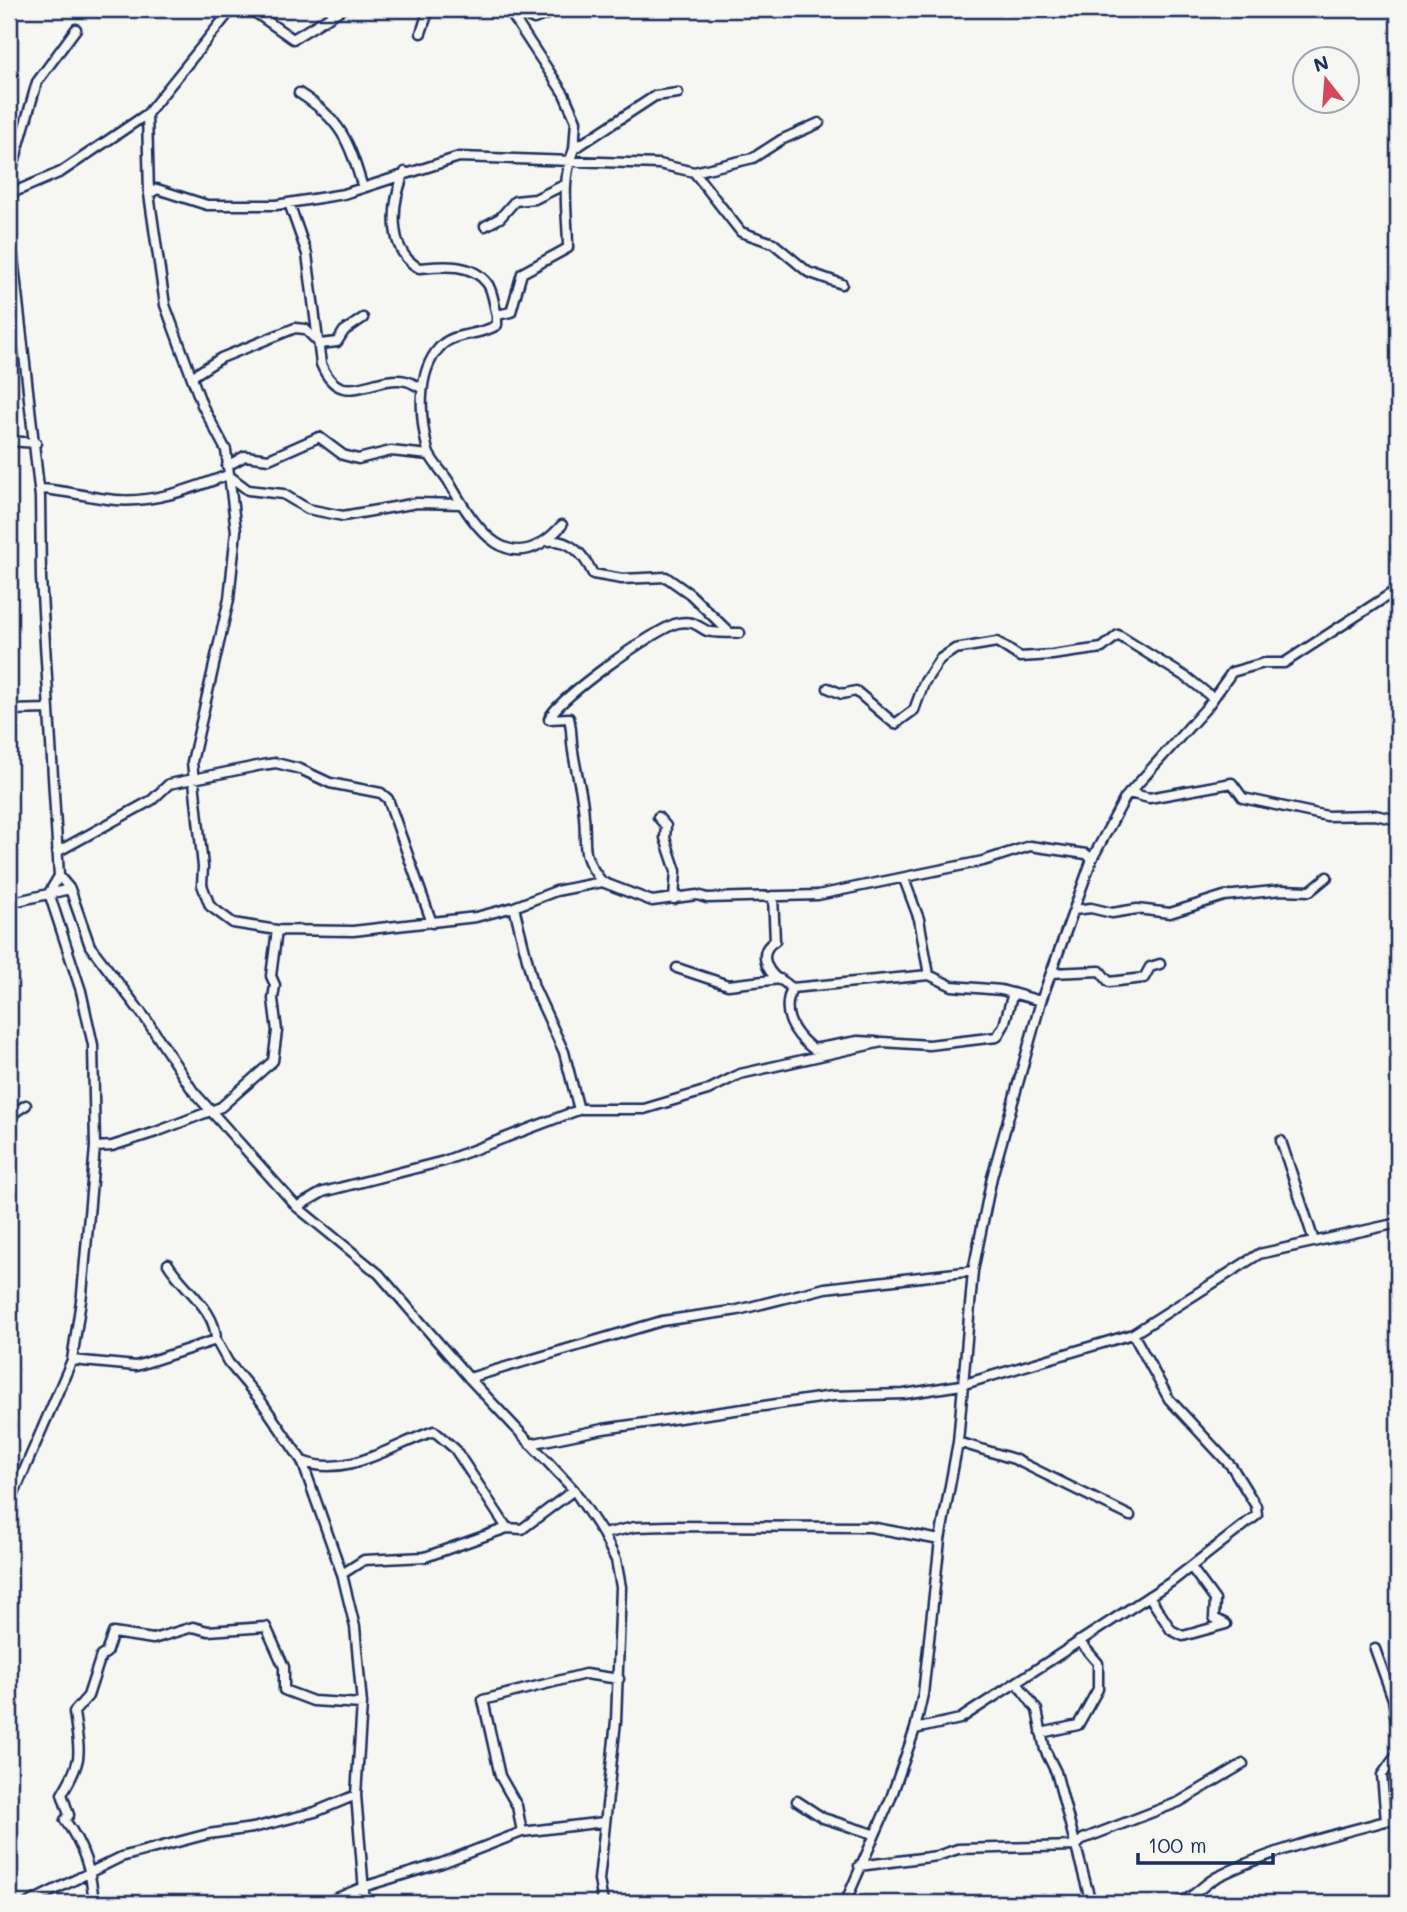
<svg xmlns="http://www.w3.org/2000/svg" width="1407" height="1912" font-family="Mali,sans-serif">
<rect width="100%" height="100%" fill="#f6f6f2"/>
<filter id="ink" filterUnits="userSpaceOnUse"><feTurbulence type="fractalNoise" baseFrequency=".0143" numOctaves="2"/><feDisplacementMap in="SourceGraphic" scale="14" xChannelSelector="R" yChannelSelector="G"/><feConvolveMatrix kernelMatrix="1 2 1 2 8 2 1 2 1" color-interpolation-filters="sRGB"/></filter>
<g filter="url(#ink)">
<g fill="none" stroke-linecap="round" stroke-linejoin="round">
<defs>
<path id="minor" d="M 250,9 L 293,39 L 342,9
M 508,9 L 564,94 L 576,121 L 574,149
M 510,9 L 534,19 L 560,9
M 421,33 L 429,9
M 299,93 C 342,120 349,142 363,188
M 147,114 L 149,194 L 165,305 L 202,405 L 226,450 L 236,531 L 229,599 L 192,762 L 203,867 L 202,885 L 210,906 L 233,923 L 277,930
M 405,172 C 392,200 386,250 419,268 C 441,266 471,262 487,283 C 493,290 494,306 497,315 L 511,312 L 522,273 L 568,248 C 568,214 560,182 574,149 L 655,96 L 678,93
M 694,172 L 741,232 L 773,243 L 808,272 L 842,284
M 9,180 L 37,82 L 76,29
M 9,192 L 14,192 L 61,172 L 147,114 L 232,9
M 149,194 L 157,189 L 207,205 L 276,205 L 344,194 L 459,157 L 659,164 L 694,172 L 753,158 L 781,140 L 819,123
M 289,203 L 307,254 L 321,364 C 341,412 372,374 406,381 C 411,382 417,386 421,388
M 9,221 L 40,497 L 41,578 L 59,876 L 70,889 L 90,946 L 146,1019 L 193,1091 L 297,1207 L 379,1274 L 469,1378 L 574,1490 L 603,1534 L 616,1560 L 621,1587 L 616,1721 L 599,1880 L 603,1903
M 485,226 L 500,218 L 515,201 L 535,199 L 566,184
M 497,315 L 497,325 C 479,337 453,331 439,348 C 416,374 420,419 428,451 C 431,461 443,472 449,482 C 475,529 511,583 562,525
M 193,376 L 221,358 L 295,328 L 305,329 L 320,344 L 337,342 L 344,331 L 363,318
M 9,441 L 36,443
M 227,466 L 245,456 L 269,459 L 319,437 L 343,455 L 358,459 L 391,451 L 429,455
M 40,489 C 66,490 90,498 116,500 C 155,503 193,488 228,475 L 248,490 L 283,494 L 308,509 L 343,516 L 417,503 L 461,504
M 548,541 C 571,539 584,555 593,574 L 622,579 L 666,577 L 690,594 L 729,632
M 828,688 L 842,694 L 856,691 L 895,724 L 914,710 L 924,683 L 940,659 L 955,649 L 997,642 L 1020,657 L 1052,655 L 1102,648 L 1118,635 L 1189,679 L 1213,698
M 9,710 L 49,709
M 1129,793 L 1149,798 L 1232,783 L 1243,798 L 1327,816 L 1375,815 L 1398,820
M 658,817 L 666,826 L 665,838 L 676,871 L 674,899
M 57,852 L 152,800 L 169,784 L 262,765 L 276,763 L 300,769 L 330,783 L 381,793 L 388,799 L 432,923
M 904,879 L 919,919 L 929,975
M 602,882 C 579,852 587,849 584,816 C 583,794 576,773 573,751 C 571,739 572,729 569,718 L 549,719 C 555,700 658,627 678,623 C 692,620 696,625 707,631 C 715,634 731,632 740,633
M 773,896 L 775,941 C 758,951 765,970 779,980
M 9,903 L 70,889
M 514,907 L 534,987 L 564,1052 L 579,1110
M 1074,910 L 1091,908 L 1112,913 L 1137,909 L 1170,913 L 1224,896 L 1282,890 L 1310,891 L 1327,877
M 677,968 L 728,985 L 780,979 L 792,988 L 929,975 L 952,986 L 1001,990 L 1041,1001
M 1051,973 L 1100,971 L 1109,982 L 1144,978 L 1150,967 L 1160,964
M 792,988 C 781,1012 792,1033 813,1049 L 858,1041 L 876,1042
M 9,1116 L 26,1105
M 1281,1141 L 1314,1241
M 95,1147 L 112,1146 L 156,1132 L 221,1107 L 273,1061 L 277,1031 L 273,999 L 275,985 L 271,976 L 277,930 L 353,931 L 476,917 L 514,907 L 556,891 L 602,882 L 652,901 L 697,895 L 707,898 L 818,895 L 983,861 L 1030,846 L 1086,854 L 1092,859
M 297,1207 L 323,1192 L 444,1161 L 581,1109 L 644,1109 L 708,1090 L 740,1074 L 882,1042 L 929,1045 L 997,1037 L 1004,1025 L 1013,993
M 168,1264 C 183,1289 216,1309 216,1340
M 72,1360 L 136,1366 L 216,1340 L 228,1362 L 261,1401 L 302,1461 L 342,1574 L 355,1627 L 362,1704 L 356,1795 L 365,1903
M 469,1378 L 662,1321 L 738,1310 L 825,1288 L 973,1271
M 958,1442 L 1014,1459 L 1130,1516
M 530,1444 L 603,1429 L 833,1396 L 904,1394 L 961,1385 L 1133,1334 L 1259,1254 L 1398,1223
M 302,1461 C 346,1479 393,1445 434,1431 L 455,1449 L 507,1528 L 522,1529 L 574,1490
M 9,1505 L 72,1360 L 82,1294 L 95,1147 L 93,1045 L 81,991 L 49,893 L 59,876
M 603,1534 L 635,1527 L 669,1526 L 870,1527 L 940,1540
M 342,1574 L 364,1560 L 425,1557 L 507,1528
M 1149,1596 L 1171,1630 L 1183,1636 L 1226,1624 L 1214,1618 L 1215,1600 L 1191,1567
M 1375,1649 L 1393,1699 L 1398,1736
M 1017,1683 L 1037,1710 L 1045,1750 L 1056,1772 L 1091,1903
M 915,1729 L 960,1719 L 972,1711 L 1171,1582 L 1257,1515 L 1256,1506 L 1232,1467 L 1169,1399 L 1133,1334
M 1041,1733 L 1078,1725 L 1098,1689 L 1098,1663 L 1079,1641
M 797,1801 L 823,1818 L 873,1834
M 1386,1821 L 1382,1775 L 1398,1753
M 522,1832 L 517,1806 L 500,1776 L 483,1700 L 585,1674 L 619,1679
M 859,1866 L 937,1856 L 958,1849 L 1076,1846 L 1083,1839 L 1179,1802 L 1243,1764
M 28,1903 L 121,1857 L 208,1834 L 253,1828 L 315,1812 L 356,1795
M 94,1903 C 91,1870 84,1847 65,1820 L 69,1815 L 62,1794 C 85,1756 79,1753 74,1712 L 88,1696 L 101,1656 L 106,1653 L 113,1633 L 153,1639 L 193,1627 L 208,1631 L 266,1627 L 284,1667 L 284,1690 L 313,1701 L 362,1704
M 325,1903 L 366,1886 L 442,1863 L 522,1832 L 604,1822
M 845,1903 L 891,1798 L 915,1729 L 923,1694 L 940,1540 L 958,1442 L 973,1271 L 992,1177 L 1041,1001 L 1092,859 L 1125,798 L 1207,707 L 1232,672 L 1264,663 L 1284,663 L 1398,589
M 1178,1903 C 1195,1898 1203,1883 1219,1876 C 1271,1850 1329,1836 1386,1821 L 1398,1821"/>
</defs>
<!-- minor casing -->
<use href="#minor" stroke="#1b2f5e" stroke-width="13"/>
<!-- minor -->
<use href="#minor" stroke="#f6f6f2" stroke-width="8"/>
</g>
</g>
<!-- margin -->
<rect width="1407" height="1912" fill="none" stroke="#f6f6f2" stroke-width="35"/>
<rect x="18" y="18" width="1372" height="1877" fill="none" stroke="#1b2f5e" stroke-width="2.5" filter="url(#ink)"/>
<!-- north arrow -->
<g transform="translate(1326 80) rotate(343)"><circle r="33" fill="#f6f6f2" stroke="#9ea6b7" stroke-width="2"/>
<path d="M0-5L12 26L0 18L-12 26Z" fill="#d1495b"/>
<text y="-10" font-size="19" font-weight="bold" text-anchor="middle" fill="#1b2f5e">N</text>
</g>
<!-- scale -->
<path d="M1138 1853v10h135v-10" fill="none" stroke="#1b2f5e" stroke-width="3.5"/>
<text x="1148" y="1853" font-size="21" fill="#1b2f5e" stroke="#f6f6f2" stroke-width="5" paint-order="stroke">100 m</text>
</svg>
